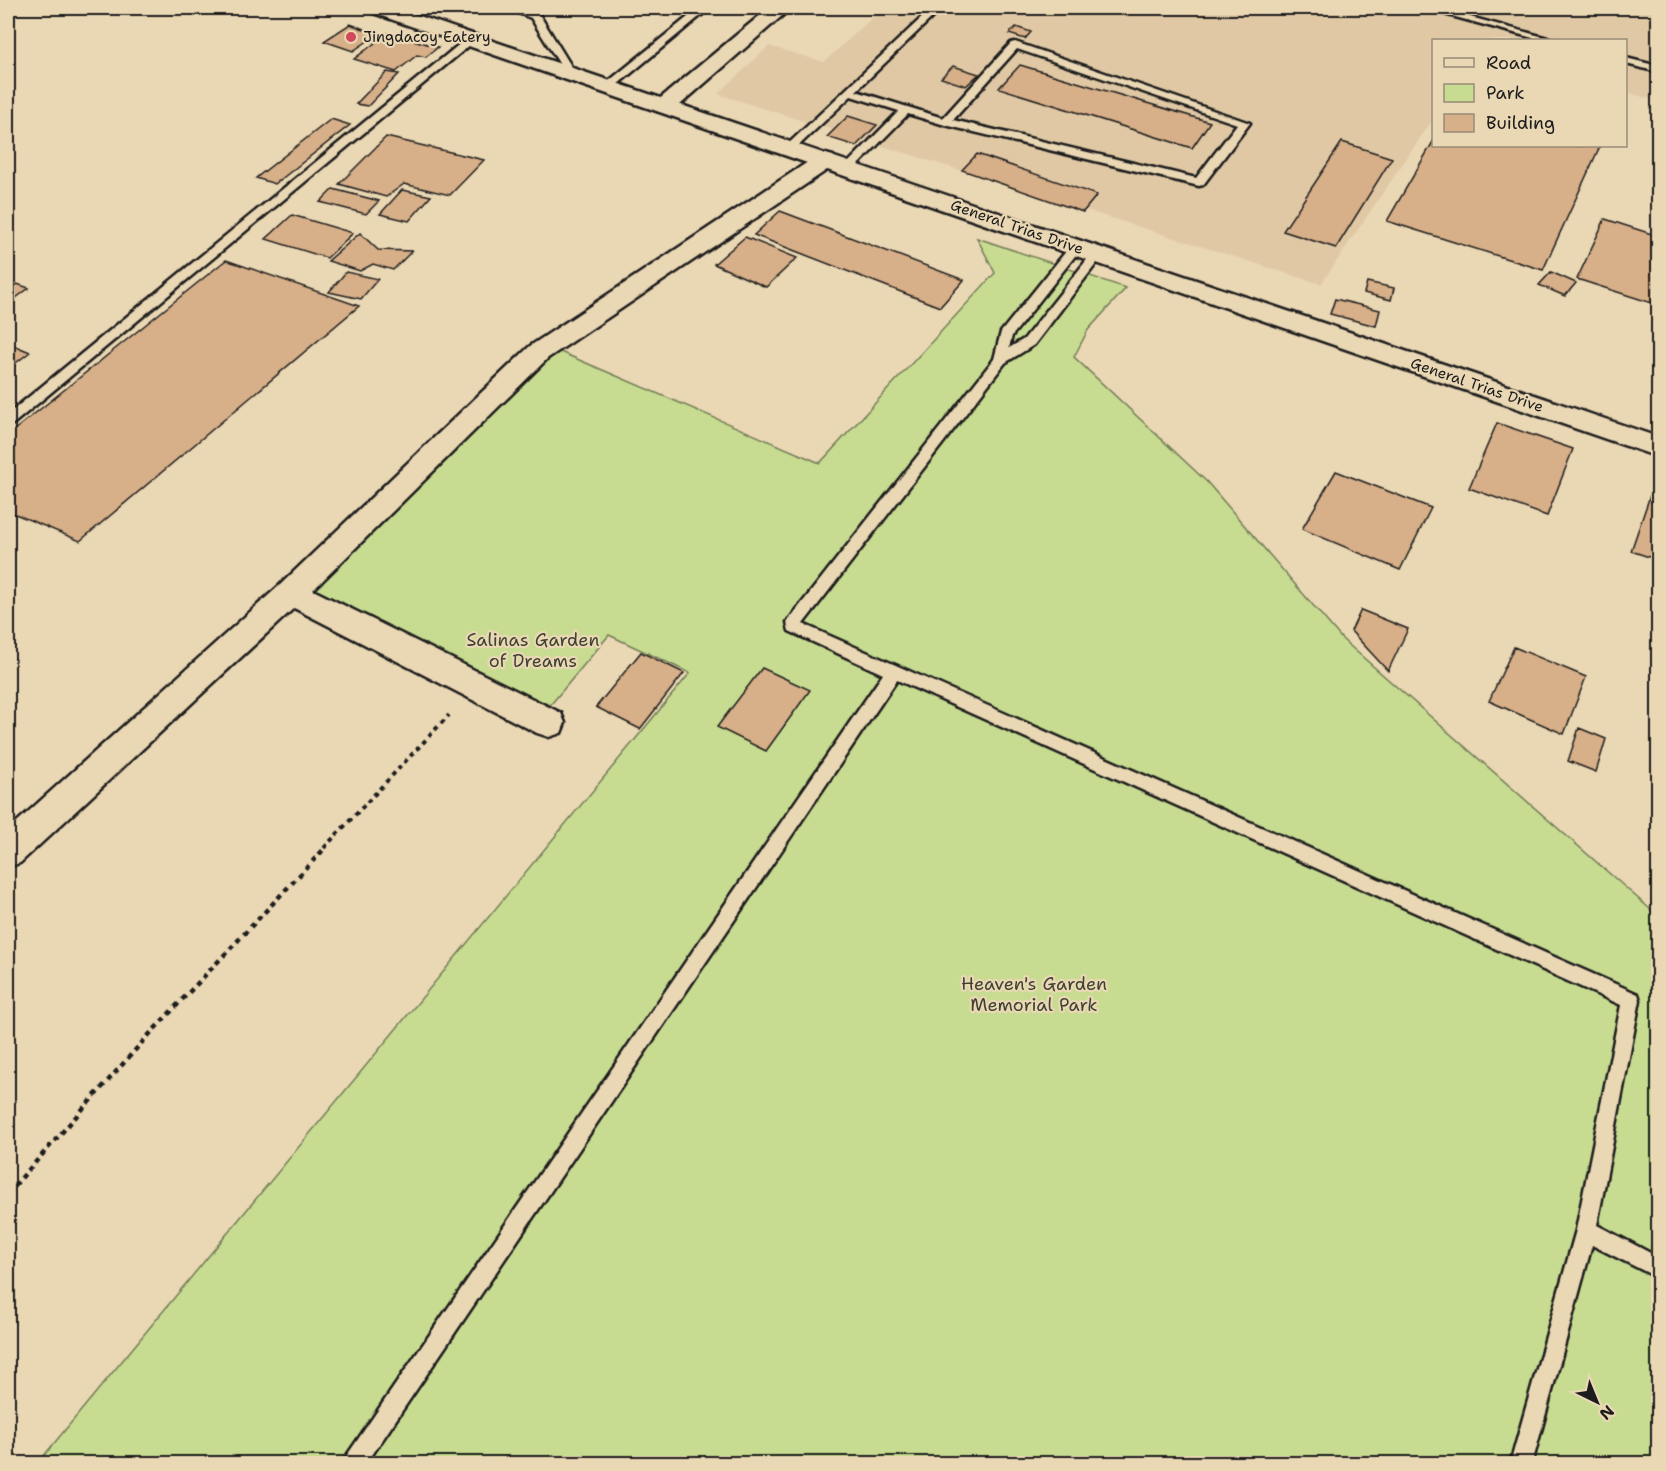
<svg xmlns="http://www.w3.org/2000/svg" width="1666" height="1471" font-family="'Shantell Sans',sans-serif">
<rect width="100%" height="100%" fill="#ead7b4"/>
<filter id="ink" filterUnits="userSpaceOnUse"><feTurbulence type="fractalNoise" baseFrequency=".0167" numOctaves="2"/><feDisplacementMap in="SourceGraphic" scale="12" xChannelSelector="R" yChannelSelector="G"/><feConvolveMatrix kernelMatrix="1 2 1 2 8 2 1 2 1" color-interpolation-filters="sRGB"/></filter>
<g filter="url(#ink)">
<!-- built -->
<path fill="#e0c8a4" d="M 883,8 L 1658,8 L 1658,101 L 1626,92 L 1626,40 L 1434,40 L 1433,119 L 1321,284 L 718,94 L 769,46 L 824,62 Z"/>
<!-- green -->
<path fill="#c7dc91" stroke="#727c56" stroke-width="1.5" d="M 977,238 L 1126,288 L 1088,330 L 1074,357 L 1207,482 L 1342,639 L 1658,916 L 1658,1463 L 37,1464 L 690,673 L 609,635 L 547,709 L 313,591 L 503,402 L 558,351 L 820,463 L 995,273 Z"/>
<!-- building -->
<path fill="#d7af88" stroke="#1c1c1c" stroke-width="1.5" d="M 350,24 L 378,34 L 353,51 L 324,41 Z
M 1016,27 L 1031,32 L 1025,39 L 1009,34 Z
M 388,33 L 438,47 L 426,57 L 417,55 L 396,72 L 354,59 Z
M 1020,65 L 1210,122 L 1192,148 L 999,88 Z
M 953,66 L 979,74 L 966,86 L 941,78 Z
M 387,72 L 399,74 L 368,106 L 356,104 Z
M 848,116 L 877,125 L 856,146 L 827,137 Z
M 331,119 L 350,125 L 275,184 L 256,178 Z
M 386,137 L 484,160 L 450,195 L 404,184 L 386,197 L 339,184 Z
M 1434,140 L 1434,146 L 1600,146 L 1543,270 L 1387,221 Z
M 1342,142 L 1392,158 L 1336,248 L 1283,231 Z
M 977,154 L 1097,195 L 1083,212 L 962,170 Z
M 333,189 L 379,201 L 366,214 L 320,202 Z
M 402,190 L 431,196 L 409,221 L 380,214 Z
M 780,211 L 964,280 L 940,307 L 754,235 Z
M 292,215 L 353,233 L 327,258 L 266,239 Z
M 1605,219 L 1658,236 L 1658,305 L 1577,279 Z
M 360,233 L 378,250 L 412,251 L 393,270 L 373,264 L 360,271 L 328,261 Z
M 745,237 L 797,258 L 766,287 L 714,264 Z
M 226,260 L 359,306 L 80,541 L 8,511 L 8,435 Z
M 346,272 L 378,279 L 361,299 L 329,292 Z
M 1551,272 L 1576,283 L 1565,296 L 1539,285 Z
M 8,281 L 29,288 L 8,304 Z
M 1367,282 L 1394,288 L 1391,300 L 1364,293 Z
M 1335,299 L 1380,310 L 1376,326 L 1330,314 Z
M 8,343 L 30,352 L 8,369 Z
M 1497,423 L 1573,449 L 1547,516 L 1469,488 Z
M 1336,471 L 1431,508 L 1400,570 L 1302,529 Z
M 1653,487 L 1658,489 L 1658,560 L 1631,551 Z
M 1361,610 L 1408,629 L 1388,671 L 1351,631 Z
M 1514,647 L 1586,677 L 1564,734 L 1489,701 Z
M 641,652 L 684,673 L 640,729 L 596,707 Z
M 762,668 L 810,690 L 766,751 L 717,727 Z
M 1579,728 L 1606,739 L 1596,772 L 1568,761 Z"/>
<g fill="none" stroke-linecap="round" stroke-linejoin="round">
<defs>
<path id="service" d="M 505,8 L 519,8 L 539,14 L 576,74 L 575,76 L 567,76 L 531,18 Z
M 699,8 L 710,8 L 612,89 L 604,89 L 604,85 Z
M 932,8 L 942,8 L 856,91 L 943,118 L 1011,43 L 1015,42 L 1250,123 L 1203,185 L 1199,186 L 945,125 L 908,114 L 852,171 L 844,171 L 844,167 L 899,111 L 851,96 L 793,151 L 785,151 L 785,147 ZM 1017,49 L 1237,124 L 1196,178 L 953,120 Z
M 1422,8 L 1437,8 L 1555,40 L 1540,40 Z
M 467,38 L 476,40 L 13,424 L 8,426 L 8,414 Z
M 1626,58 L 1658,66 L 1658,72 L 1626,64 Z
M 1076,243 L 1082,247 L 1012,336 L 1009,348 L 1024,339 L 1093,252 L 1097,251 L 1103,255 L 1034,345 L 1005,363 L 803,624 L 1638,994 L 1640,1000 L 1597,1225 L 1658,1257 L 1658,1278 L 1592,1245 L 1532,1464 L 1510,1464 L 1576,1230 L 1621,1005 L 897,680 L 366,1464 L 341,1464 L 883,674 L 789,631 L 787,622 L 994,359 L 1001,332 L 1072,244 Z"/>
<path id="minor" d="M 769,8 L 791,8 L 673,111 L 657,111 L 654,106 L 657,101 Z
M 825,154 L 833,156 L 837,161 L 833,166 L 548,358 L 313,590 L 561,713 L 565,723 L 561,733 L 549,737 L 537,733 L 294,608 L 20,863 L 8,867 L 8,830 L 280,585 L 530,346 L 817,156 Z"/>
<path id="secondary" d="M 367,8 L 396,8 L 1658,437 L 1658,457 L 370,12 Z"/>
</defs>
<!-- service casing -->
<use href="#service" stroke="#1c1c1c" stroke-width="5"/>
<!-- minor casing -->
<use href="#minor" stroke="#1c1c1c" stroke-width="5"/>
<!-- secondary casing -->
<use href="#secondary" stroke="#1c1c1c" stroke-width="5"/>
<!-- path-far1 -->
<path stroke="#1c1c1c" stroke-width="4" stroke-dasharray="4.5 4.5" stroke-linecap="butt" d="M 324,848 L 449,715"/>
<!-- path -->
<path stroke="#1c1c1c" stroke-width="4.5" stroke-dasharray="5 5" stroke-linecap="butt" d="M 8,1193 L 146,1038 L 326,847"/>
<!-- service -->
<use href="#service" fill="#ead7b4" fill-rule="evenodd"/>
<!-- minor -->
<use href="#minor" fill="#ead7b4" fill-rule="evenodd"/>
<!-- secondary -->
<use href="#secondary" fill="#ead7b4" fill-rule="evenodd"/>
</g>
</g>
<!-- markers -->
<circle fill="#d1495b" stroke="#ead7b4" stroke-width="2" cx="351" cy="37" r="6"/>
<g text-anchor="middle" stroke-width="4.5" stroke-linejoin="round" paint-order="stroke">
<!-- far-poi labels -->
<g font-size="15" fill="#1c1c1c" stroke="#ead7b4" text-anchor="start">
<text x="363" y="42">Jingdacoy Eatery</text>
</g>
<!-- far-street labels -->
<g font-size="15" fill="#1c1c1c" stroke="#ead7b4">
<text transform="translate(1017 227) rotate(19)" y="5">General Trias Drive</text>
<text transform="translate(1477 385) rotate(19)" y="5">General Trias Drive</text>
</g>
<!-- park labels -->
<g font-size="18" fill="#3e4233" stroke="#ead7b4">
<text x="533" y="646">Salinas Garden<tspan x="533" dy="21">of Dreams</tspan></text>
<text x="1034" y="990">Heaven's Garden<tspan x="1034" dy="21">Memorial Park</tspan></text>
</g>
</g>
<!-- margin -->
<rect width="1666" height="1471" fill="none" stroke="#ead7b4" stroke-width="30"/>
<rect x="15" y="15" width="1636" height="1441" fill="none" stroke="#1c1c1c" stroke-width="2" filter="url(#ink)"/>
<!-- legend -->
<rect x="1432" y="39" width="195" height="108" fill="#ead7b4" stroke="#988c77" stroke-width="1.5"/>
<rect x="1444" y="58" width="30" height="9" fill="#ead7b4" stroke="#988c77" stroke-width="1.5"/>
<text x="1486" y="69" font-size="18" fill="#1c1c1c">Road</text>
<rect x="1444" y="84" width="30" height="18" fill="#c7dc91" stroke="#988c77" stroke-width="1.5"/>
<text x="1486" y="99" font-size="18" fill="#1c1c1c">Park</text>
<rect x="1444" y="114" width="30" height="18" fill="#d7af88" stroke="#988c77" stroke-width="1.5"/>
<text x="1486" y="129" font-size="18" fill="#1c1c1c">Building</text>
<!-- north arrow -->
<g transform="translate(1597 1402) rotate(137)" stroke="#ead7b4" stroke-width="4.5" paint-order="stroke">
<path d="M0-4.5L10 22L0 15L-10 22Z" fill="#1c1c1c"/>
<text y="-9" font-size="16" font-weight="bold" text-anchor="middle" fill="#1c1c1c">N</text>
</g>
</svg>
